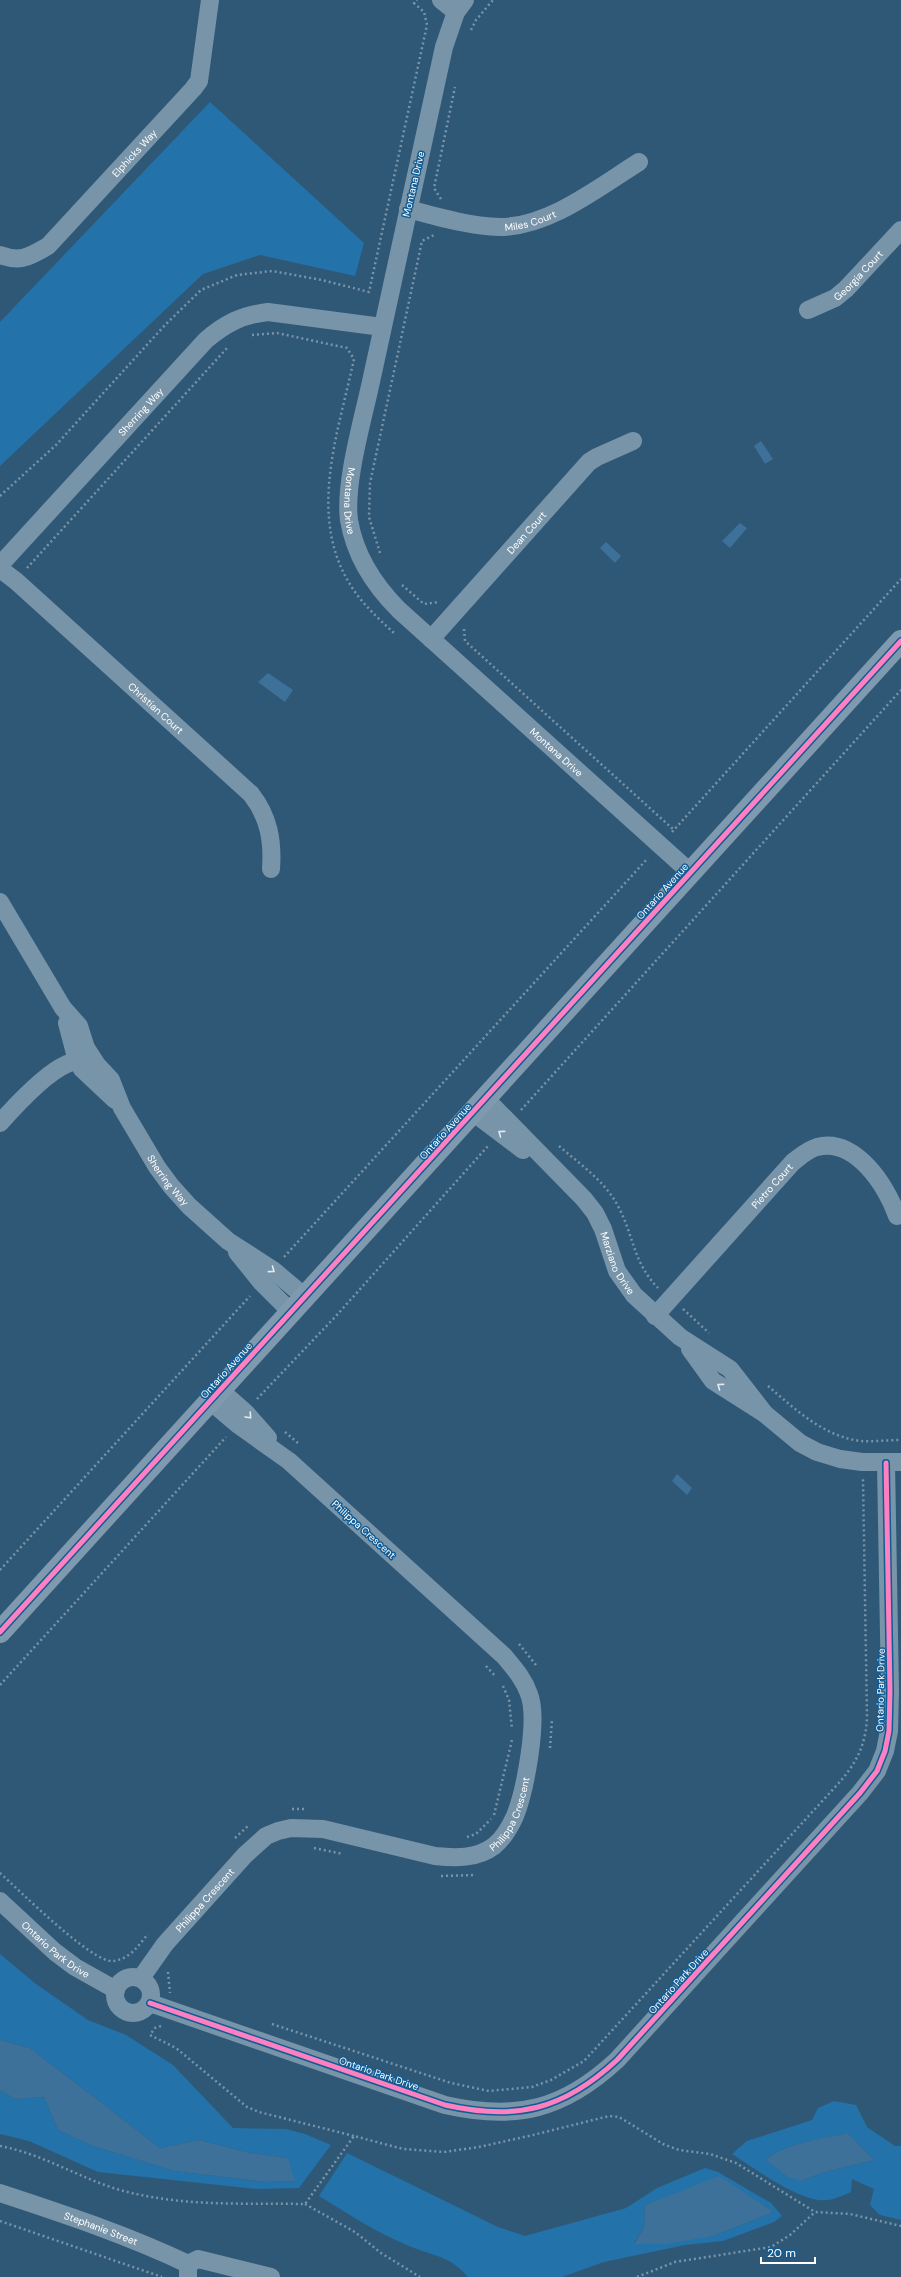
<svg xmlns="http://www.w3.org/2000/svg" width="901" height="2277" font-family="'DM Sans',sans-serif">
<rect width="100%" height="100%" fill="#2f5877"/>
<!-- green -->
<path fill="#2372a9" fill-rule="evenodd" d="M 210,102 L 364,243 L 355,276 L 260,255 L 203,274 L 0,466 L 0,322 Z
M 0,1954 L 36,1984 L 88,2020 L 126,2035 L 173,2065 L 233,2128 L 286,2129 L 305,2134 L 331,2145 L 299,2188 L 257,2189 L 98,2172 L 29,2141 L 0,2134 L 0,2091 L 16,2099 L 44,2097 L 58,2130 L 90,2145 L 174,2171 L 267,2182 L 294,2181 L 288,2158 L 250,2153 L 199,2140 L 160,2148 L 30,2048 L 0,2040 Z
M 834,2101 L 856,2105 L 867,2127 L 895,2146 L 901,2146 L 901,2220 L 880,2215 L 870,2205 L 874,2189 L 852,2179 L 851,2192 C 844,2195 836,2199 828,2200 C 802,2204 754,2168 732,2154 L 747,2141 L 812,2120 L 818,2108 ZM 848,2133 L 874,2160 L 821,2173 L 802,2181 L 766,2160 C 783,2144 825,2138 848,2133 Z
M 347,2153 L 498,2227 L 525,2236 L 626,2208 L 657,2188 L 705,2168 L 718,2172 L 771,2203 L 782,2216 L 774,2222 L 723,2241 L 685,2245 L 604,2262 L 562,2277 L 468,2277 C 449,2255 433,2256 409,2246 C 379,2234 347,2213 319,2196 ZM 719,2177 L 774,2212 L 713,2236 L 634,2243 L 644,2227 L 645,2205 Z"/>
<!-- water -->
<path fill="#3e7199" d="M 761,441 L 773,459 L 765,464 L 754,446 Z
M 740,523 L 747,528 L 730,548 L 722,541 Z
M 606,542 L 621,556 L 615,563 L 600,548 Z
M 268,673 L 293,690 L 285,702 L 258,682 Z
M 677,1474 L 692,1488 L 687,1495 L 672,1481 Z
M 0,2040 L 30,2048 L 160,2148 L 199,2140 L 250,2153 L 288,2158 L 295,2181 L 267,2182 L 174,2171 L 90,2145 L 58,2130 L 44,2097 L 16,2099 L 0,2091 Z
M 848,2133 L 874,2160 L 821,2173 L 802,2181 L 788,2177 L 766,2160 C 783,2144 824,2138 848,2133 Z
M 719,2176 L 774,2212 L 713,2236 L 667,2244 L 634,2244 L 644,2227 L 645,2205 Z"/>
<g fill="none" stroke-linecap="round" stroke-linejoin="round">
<!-- path -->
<path stroke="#7894a9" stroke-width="2.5" stroke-dasharray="2 3" stroke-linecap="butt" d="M 471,30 L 476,20 L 493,0
M 441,199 L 434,188 L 455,87
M 252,335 L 277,333 L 347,348 L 354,359 C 337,438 304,525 358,596 C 369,610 382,622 394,633
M 0,496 L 56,445 L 165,325 L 201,290 L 237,275 L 272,271 L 322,280 L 369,292 L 427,25 L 424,12 L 414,3 L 417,0
M 380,553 L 369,517 L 370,483 L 422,241 L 434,235
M 27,568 L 228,347
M 402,585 L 424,604 L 438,602
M 464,629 L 465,641 L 674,830
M 672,832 L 901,579
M 521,1110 L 901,690
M 559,1146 C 581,1165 606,1182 619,1208 C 634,1237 633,1262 658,1288
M 284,1257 L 648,858
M 683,1309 L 709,1333
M 768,1386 C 795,1409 824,1437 861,1441 C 874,1442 888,1440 901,1440
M 257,1399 L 336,1316 L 488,1146
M 285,1432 L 298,1443
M 0,1570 L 250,1296
M 519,1644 L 536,1665
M 486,1666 L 496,1677
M 0,1685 L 226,1437
M 503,1686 L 509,1700 L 512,1729
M 550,1748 L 552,1719
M 292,1809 L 307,1809
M 494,1815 L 512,1740
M 467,1837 L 476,1834 L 491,1819
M 235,1838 L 249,1825
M 314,1848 L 343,1854
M 0,1873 C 18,1889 93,1964 113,1961 C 130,1959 138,1946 148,1934
M 441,1876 L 476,1875
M 168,1972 L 170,1993
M 272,2024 L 451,2083 L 489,2091 L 532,2087 L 551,2080 L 584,2061 L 837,1785 C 856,1764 866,1745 867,1717 L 863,1479
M 161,2026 L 155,2028 L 150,2035 L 176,2048 L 247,2107 L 259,2112 L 354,2136
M 0,2146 C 43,2154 79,2178 120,2190 C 181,2207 243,2203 305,2204 L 354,2136 L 403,2149 L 444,2152 L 479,2147 L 533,2135 L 609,2116 L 619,2117 L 629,2123 L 663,2144 L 679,2150 L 710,2154 L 736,2163 L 815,2212 L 850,2214 L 901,2226
M 305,2204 L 355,2232 L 381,2253 L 420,2277
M 0,2221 L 162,2277
M 637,2277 L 675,2262 L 771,2247 L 790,2235 L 815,2212"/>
<!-- street -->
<g stroke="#7894a9" stroke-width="18">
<path d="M 441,0 L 456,12"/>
<path id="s1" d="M 465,0 L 456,12 L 444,47 C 419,157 395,267 372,377 C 364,416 344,482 349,520 C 355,556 374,585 399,610 L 691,873"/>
<path id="s2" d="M 408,209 C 438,217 469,226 500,227 C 549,227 599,187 639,162"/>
<path id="s3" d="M 0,255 C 21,263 30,256 48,246 L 193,89 L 199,81 L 210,0"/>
<path id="s4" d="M 808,310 L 835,298 L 846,289 L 901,230"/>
<path id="s5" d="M 0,565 L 206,340 C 226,323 242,315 268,312 L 382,327"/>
<path id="s6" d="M 0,569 L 16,581 L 251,794 C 269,817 273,841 271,869"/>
<path id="s7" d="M 431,639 L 589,462 L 597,457 L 633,441"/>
<path id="s8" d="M 0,902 L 63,1008 L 79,1026 L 86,1048 L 97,1065 L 111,1080 L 122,1108 L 157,1167 L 171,1186 L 189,1206 L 228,1241 L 273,1270 L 305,1297"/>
<path d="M 67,1023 L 77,1061 L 82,1069 L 115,1100"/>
<path id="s9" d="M 486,1099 L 584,1199 L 595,1213 L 603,1229 L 617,1271 L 634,1295 L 680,1337 L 730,1369 L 765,1414"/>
<path d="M 474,1113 L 523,1150"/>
<path d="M 0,1123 C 16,1105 46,1073 67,1064 C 73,1061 81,1060 88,1058"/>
<path d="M 237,1252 L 262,1283 L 291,1312"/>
<path id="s10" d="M 655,1316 L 793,1162 C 801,1156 807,1150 817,1147 C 855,1137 887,1186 897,1216"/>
<path d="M 690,1349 L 713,1381 L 765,1414 L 800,1443 L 817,1452 L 840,1459 L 862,1462 L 901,1462"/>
<path d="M 220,1390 L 246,1413 L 268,1438"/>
<path id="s11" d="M 0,1901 L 55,1952 L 75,1967 L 116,1990"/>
<circle cx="133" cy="1995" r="18"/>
<path id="s12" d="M 141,1978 L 165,1944 L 245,1855 L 266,1836 L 278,1831 L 291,1828 L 323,1829 L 435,1856 C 455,1858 477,1859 494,1846 C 503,1839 510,1827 515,1816 C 525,1791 539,1719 529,1694 C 524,1679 514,1668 504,1656 L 289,1461 L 237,1424 L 210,1401"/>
<path d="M 150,2003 L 445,2105 C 516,2121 563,2110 617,2060 L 860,1793 L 877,1771 L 885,1751 L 889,1731 L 890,1691 L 886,1463"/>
<path id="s13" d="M 0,2193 C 64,2214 127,2235 188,2264 L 188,2277"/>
<path d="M 188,2264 L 198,2259 L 271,2277"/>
</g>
<!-- secondary -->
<path stroke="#7f9aae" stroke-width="22" d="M 0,1632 L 901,641"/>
<defs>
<path id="cycleway" d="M 0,1632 L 901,641
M 150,2003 L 445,2105 C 516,2121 563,2110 617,2060 L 860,1793 L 877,1771 L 885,1751 L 889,1731 L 890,1691 L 886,1463"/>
</defs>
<!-- cycleway casing -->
<use href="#cycleway" stroke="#125c94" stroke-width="8"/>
<!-- cycleway -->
<use href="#cycleway" stroke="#ff80c0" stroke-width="5"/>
</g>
<!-- one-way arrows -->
<defs><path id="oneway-chevron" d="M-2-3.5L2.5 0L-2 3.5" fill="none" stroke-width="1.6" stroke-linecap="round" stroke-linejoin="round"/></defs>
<g stroke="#e4eaee">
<use href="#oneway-chevron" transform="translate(501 1133) rotate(-143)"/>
<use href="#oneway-chevron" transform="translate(272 1270) rotate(36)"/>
<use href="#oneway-chevron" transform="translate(720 1386) rotate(-144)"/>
<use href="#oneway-chevron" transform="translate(249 1416) rotate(47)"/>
</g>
<g text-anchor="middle" stroke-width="3" stroke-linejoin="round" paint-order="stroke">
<!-- street labels -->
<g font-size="10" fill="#fff" stroke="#125c94">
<text dy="4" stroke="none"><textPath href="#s3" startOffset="178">Elphicks Way</textPath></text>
<text transform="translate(413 184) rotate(-77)" y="4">Montana Drive</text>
<text dy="4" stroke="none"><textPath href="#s2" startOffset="125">Miles Court</textPath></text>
<text dy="4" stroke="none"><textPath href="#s4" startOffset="62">Georgia Court</textPath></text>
<text dy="4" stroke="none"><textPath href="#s5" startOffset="208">Sherring Way</textPath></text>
<text dy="4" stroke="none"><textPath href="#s1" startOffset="516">Montana Drive</textPath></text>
<text dy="4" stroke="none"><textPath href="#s7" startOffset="143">Dean Court</textPath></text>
<text dy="4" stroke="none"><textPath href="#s6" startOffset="209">Christian Court</textPath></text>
<text dy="4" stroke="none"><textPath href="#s1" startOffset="852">Montana Drive</textPath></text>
<text transform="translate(662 891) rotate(-48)" y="4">Ontario Avenue</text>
<text transform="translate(445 1131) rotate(-48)" y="4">Ontario Avenue</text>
<text dy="4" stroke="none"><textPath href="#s8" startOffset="327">Sherring Way</textPath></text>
<text dy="4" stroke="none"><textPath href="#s10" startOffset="175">Pietro Court</textPath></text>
<text dy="4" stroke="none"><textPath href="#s9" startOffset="213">Marziano Drive</textPath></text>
<text transform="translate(226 1370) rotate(-48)" y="4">Ontario Avenue</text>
<text transform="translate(364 1529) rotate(42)" y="4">Philippa Crescent</text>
<text transform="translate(880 1690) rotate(-89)" y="4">Ontario Park Drive</text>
<text dy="4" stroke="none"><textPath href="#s12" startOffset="461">Philippa Crescent</textPath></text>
<text dy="4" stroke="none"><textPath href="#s12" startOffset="101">Philippa Crescent</textPath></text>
<text dy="4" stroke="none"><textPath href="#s11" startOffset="74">Ontario Park Drive</textPath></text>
<text transform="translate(678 1981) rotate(-48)" y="4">Ontario Park Drive</text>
<text transform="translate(379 2073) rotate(19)" y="4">Ontario Park Drive</text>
<text dy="4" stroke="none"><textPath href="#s13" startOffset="107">Stephanie Street</textPath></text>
</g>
</g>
<!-- scale -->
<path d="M761 2257v6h54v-6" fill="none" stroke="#ffffff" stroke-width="2"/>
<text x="767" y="2257" font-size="12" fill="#ffffff" stroke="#125c94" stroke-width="3" paint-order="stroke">20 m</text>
</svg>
